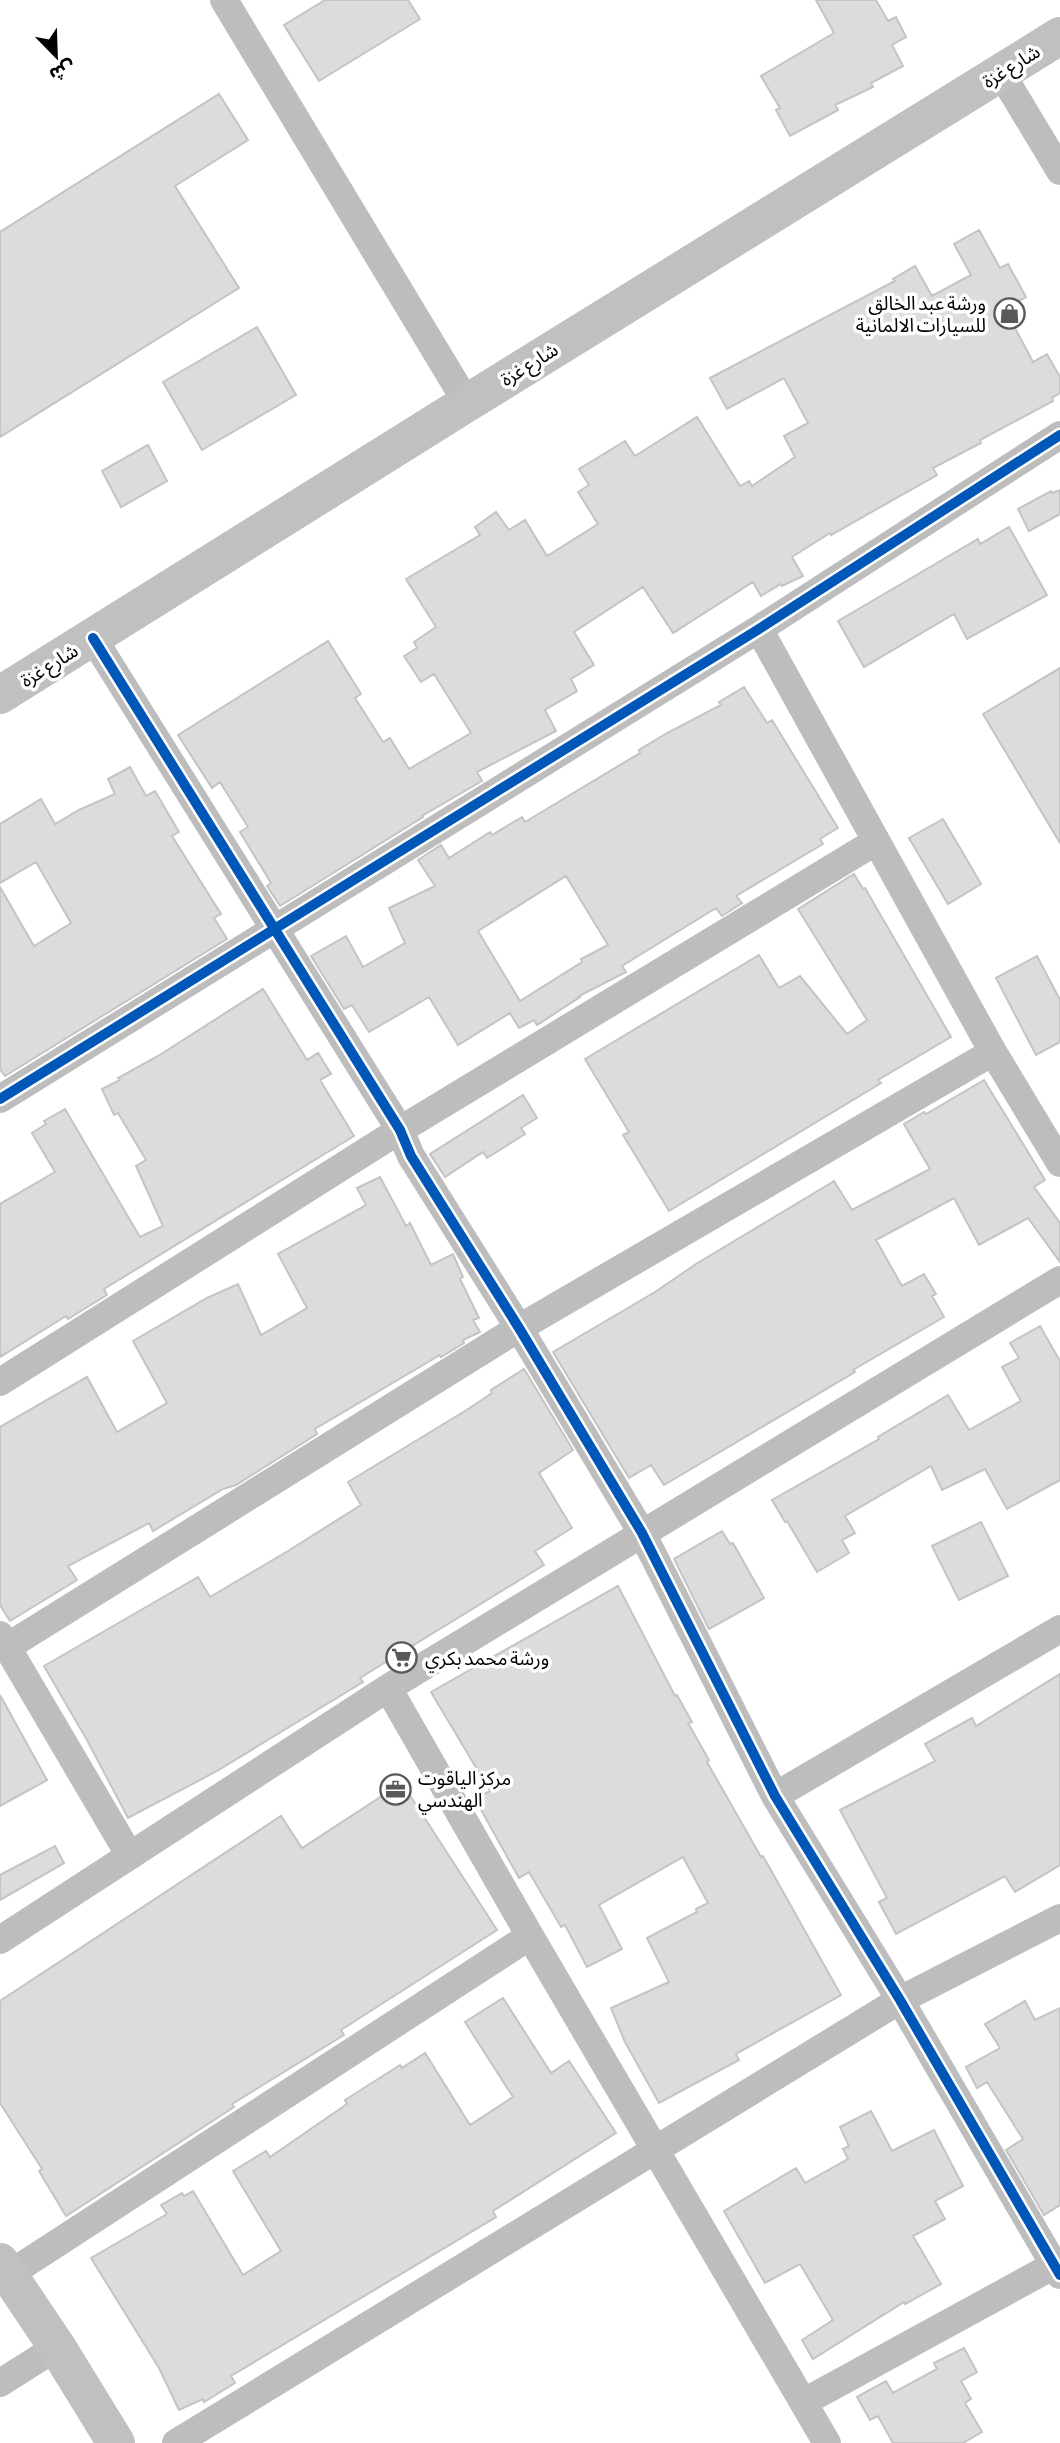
<svg xmlns="http://www.w3.org/2000/svg" width="1060" height="2443" font-family="'Asap Condensed','Noto Sans Arabic',sans-serif">
<rect width="100%" height="100%" fill="#fff"/>
<!-- building -->
<path fill="#dcdcdc" stroke="#c4c4c4" stroke-width="2" fill-rule="evenodd" d="M 325,0 L 408,0 L 420,19 L 319,81 L 284,25 Z
M 816,0 L 876,0 L 888,21 L 896,17 L 906,37 L 892,45 L 903,66 L 871,83 L 873,87 L 835,105 L 838,110 L 790,136 L 776,110 L 780,108 L 761,76 L 834,33 Z
M 219,94 L 248,140 L 175,186 L 239,288 L 0,437 L 0,232 Z
M 979,230 L 1000,268 L 1008,264 L 1026,297 L 1005,309 L 1033,362 L 1047,354 L 1060,377 L 1060,393 L 1052,398 L 1053,401 L 980,440 L 981,443 L 933,468 L 937,475 L 831,535 L 830,533 L 792,557 L 803,576 L 782,586 L 781,584 L 761,596 L 753,582 L 673,633 L 643,587 L 574,632 L 594,665 L 571,679 L 577,691 L 545,710 L 556,731 L 477,772 L 482,781 L 422,816 L 423,817 L 280,906 L 267,886 L 271,883 L 240,832 L 248,827 L 220,782 L 212,788 L 178,735 L 328,641 L 361,694 L 355,698 L 383,742 L 390,738 L 409,769 L 471,733 L 434,674 L 421,682 L 404,656 L 417,648 L 414,642 L 436,627 L 406,579 L 480,535 L 475,527 L 496,512 L 509,530 L 525,520 L 547,556 L 598,524 L 578,492 L 589,485 L 579,469 L 625,441 L 635,456 L 697,417 L 740,486 L 749,481 L 752,486 L 795,457 L 784,436 L 808,423 L 784,378 L 727,409 L 710,378 L 895,281 L 893,279 L 915,266 L 932,296 L 971,275 L 954,244 Z
M 257,327 L 296,395 L 202,450 L 163,382 Z
M 148,445 L 167,481 L 121,507 L 102,471 Z
M 1060,490 L 1060,514 L 1029,531 L 1018,509 L 1051,491 L 1052,493 Z
M 1009,527 L 1047,595 L 967,639 L 954,614 L 864,667 L 838,621 L 978,539 L 980,544 Z
M 1060,668 L 1060,843 L 983,714 Z
M 744,687 L 767,723 L 772,720 L 838,828 L 820,839 L 823,844 L 736,896 L 742,903 L 722,916 L 716,908 L 622,966 L 626,972 L 579,996 L 580,997 L 537,1025 L 534,1020 L 519,1028 L 510,1013 L 458,1045 L 429,997 L 369,1032 L 352,1005 L 344,1009 L 311,956 L 346,936 L 363,967 L 405,943 L 389,908 L 435,886 L 418,860 L 441,845 L 449,858 L 490,832 L 492,835 L 522,817 L 525,822 L 640,753 L 639,750 L 667,733 L 721,705 L 719,702 ZM 566,876 L 608,945 L 581,959 L 582,962 L 520,1001 L 478,931 Z
M 130,767 L 146,796 L 155,791 L 179,832 L 172,836 L 221,914 L 214,918 L 227,939 L 5,1076 L 0,1069 L 0,887 L 34,946 L 71,923 L 36,862 L 0,883 L 0,824 L 41,799 L 55,824 L 79,810 L 115,794 L 108,779 Z
M 943,819 L 981,884 L 948,904 L 909,838 Z
M 854,874 L 863,889 L 865,888 L 951,1037 L 878,1080 L 881,1083 L 669,1211 L 623,1135 L 629,1132 L 585,1059 L 759,955 L 779,988 L 800,976 L 847,1034 L 867,1020 L 798,909 Z
M 1037,956 L 1060,1000 L 1060,1042 L 1036,1055 L 996,978 Z
M 263,989 L 307,1060 L 318,1053 L 331,1074 L 320,1080 L 354,1136 L 104,1289 L 107,1295 L 68,1319 L 66,1316 L 0,1357 L 0,1204 L 55,1172 L 32,1133 L 46,1124 L 44,1121 L 65,1109 L 140,1237 L 163,1226 L 136,1166 L 146,1160 L 118,1113 L 114,1115 L 102,1089 L 120,1080 L 118,1078 L 158,1056 Z
M 984,1080 L 1045,1180 L 1034,1187 L 1060,1223 L 1060,1262 L 1028,1218 L 979,1245 L 954,1198 L 876,1240 L 902,1286 L 924,1274 L 936,1294 L 932,1296 L 944,1317 L 853,1370 L 855,1372 L 664,1485 L 651,1465 L 629,1478 L 553,1352 L 655,1292 L 696,1264 L 834,1181 L 852,1210 L 930,1169 L 904,1124 L 924,1112 L 926,1114 Z
M 523,1095 L 537,1118 L 521,1128 L 525,1134 L 487,1158 L 483,1152 L 445,1177 L 430,1154 Z
M 380,1177 L 406,1226 L 410,1223 L 431,1265 L 453,1254 L 463,1277 L 460,1279 L 479,1318 L 473,1320 L 480,1332 L 463,1340 L 464,1343 L 441,1357 L 440,1355 L 315,1429 L 317,1434 L 236,1485 L 223,1489 L 153,1531 L 149,1523 L 68,1566 L 77,1580 L 10,1621 L 0,1605 L 0,1427 L 87,1377 L 117,1432 L 167,1403 L 133,1341 L 207,1298 L 238,1284 L 261,1335 L 307,1308 L 278,1254 L 366,1205 L 357,1188 Z
M 1040,1326 L 1060,1361 L 1060,1480 L 1007,1509 L 985,1469 L 942,1490 L 931,1466 L 845,1516 L 855,1533 L 842,1540 L 849,1553 L 817,1572 L 787,1521 L 785,1522 L 772,1500 L 879,1439 L 878,1437 L 948,1395 L 969,1430 L 1021,1401 L 1002,1367 L 1019,1358 L 1010,1343 Z
M 524,1369 L 573,1450 L 539,1473 L 572,1528 L 535,1551 L 544,1565 L 360,1678 L 363,1682 L 217,1771 L 128,1818 L 87,1740 L 44,1666 L 198,1577 L 210,1597 L 288,1551 L 361,1505 L 348,1482 L 465,1411 L 492,1393 L 491,1390 Z
M 981,1522 L 1008,1576 L 959,1600 L 932,1546 Z
M 722,1531 L 730,1544 L 733,1543 L 764,1598 L 709,1629 L 674,1559 Z
M 618,1586 L 675,1696 L 677,1695 L 692,1722 L 688,1723 L 709,1760 L 707,1762 L 761,1857 L 763,1856 L 841,1995 L 736,2054 L 739,2060 L 659,2103 L 625,2042 L 611,2008 L 669,1982 L 647,1938 L 697,1912 L 696,1909 L 708,1903 L 683,1857 L 599,1905 L 622,1949 L 587,1967 L 565,1925 L 561,1927 L 529,1872 L 519,1878 L 475,1799 L 490,1791 L 431,1692 Z
M 1060,1674 L 1060,1865 L 1015,1892 L 1005,1876 L 896,1934 L 879,1902 L 887,1898 L 840,1810 L 935,1761 L 925,1744 L 972,1718 L 976,1726 Z
M 0,1695 L 47,1780 L 0,1806 Z
M 402,1783 L 497,1930 L 341,2030 L 344,2035 L 232,2104 L 234,2107 L 66,2216 L 39,2171 L 42,2169 L 0,2103 L 0,2001 L 281,1816 L 302,1848 Z
M 55,1846 L 64,1863 L 0,1900 L 0,1875 Z
M 503,1998 L 551,2073 L 569,2061 L 616,2133 L 493,2211 L 496,2217 L 231,2376 L 235,2383 L 204,2402 L 203,2399 L 179,2410 L 159,2368 L 91,2258 L 167,2214 L 161,2205 L 182,2193 L 184,2196 L 193,2191 L 243,2275 L 281,2251 L 233,2171 L 266,2151 L 270,2157 L 347,2104 L 345,2100 L 400,2065 L 402,2068 L 425,2053 L 470,2125 L 513,2097 L 465,2022 Z
M 1025,2001 L 1035,2020 L 1060,2008 L 1060,2205 L 1044,2215 L 1006,2150 L 1023,2139 L 987,2082 L 977,2088 L 966,2067 L 1000,2048 L 985,2024 Z
M 871,2111 L 892,2151 L 934,2130 L 963,2186 L 935,2201 L 945,2219 L 913,2236 L 941,2284 L 905,2304 L 904,2302 L 813,2359 L 802,2340 L 833,2320 L 800,2264 L 765,2283 L 724,2211 L 796,2168 L 805,2183 L 848,2159 L 843,2149 L 849,2146 L 840,2127 Z
M 964,2348 L 977,2372 L 961,2381 L 971,2399 L 965,2403 L 982,2432 L 963,2443 L 893,2443 L 878,2416 L 870,2420 L 857,2397 L 886,2381 L 893,2393 L 937,2369 L 934,2363 Z"/>
<g fill="none" stroke-linecap="round" stroke-linejoin="round">
<!-- street -->
<path stroke="#bdbdbd" stroke-width="28" d="M 224,0 L 467,403
M 1001,73 L 1060,171
M 759,629 L 993,1052 L 1060,1163
M 93,638 L 400,1130 L 411,1156 L 519,1328 L 642,1533 L 775,1796 L 900,2000 L 1060,2275
M 0,1099 L 759,629 L 1060,435
M 0,1382 L 400,1130 L 875,842
M 0,1635 L 130,1856
M 7,1647 L 519,1328 L 993,1052
M 388,1688 L 530,1936 L 827,2443
M 775,1796 L 1060,1629
M 0,1940 L 388,1688 L 1060,1280
M 8,2275 L 530,1936
M 0,2383 L 57,2347
M 804,2402 L 1060,2262
M 176,2443 L 900,2000 L 1060,1918"/>
<!-- secondary -->
<path stroke="#c0c0c0" stroke-width="38" d="M 0,695 L 467,403 L 1060,36
M 0,2262 L 57,2347 L 116,2443"/>
<defs>
<path id="cycleway" d="M 93,638 L 400,1130 L 411,1156 L 519,1328 L 642,1533 L 775,1796 L 900,2000 L 1060,2275
M 0,1099 L 759,629 L 1060,435"/>
</defs>
<!-- cycleway casing -->
<use href="#cycleway" stroke="#fff" stroke-width="15"/>
<!-- cycleway -->
<use href="#cycleway" stroke="#0057b8" stroke-width="10"/>
</g>
<!-- icons -->
<defs>
<symbol id="shop-ring" viewBox="-11 -11 22 22"><circle r="9.5" fill="#fff" stroke="#595959" stroke-width="1.5"/><path d="M-5-2.5h2.3a2.7 3.5 0 0 1 5.4 0H5L5.5 6h-11ZM-1.5-2.5h3a1.5 2.3 0 0 0-3 0Z" fill="#595959"/></symbol>
<symbol id="supermarket-ring" viewBox="-11 -11 22 22"><circle r="9.5" fill="#fff" stroke="#595959" stroke-width="1.5"/><path d="M-6-5.5h2.5l.6 2H6L4.5 2H-2.5L-4.4-4H-6ZM-1.5 3.2a1.3 1.3 0 1 0 .1 0ZM3 3.2a1.3 1.3 0 1 0 .1 0Z" fill="#595959"/></symbol>
<symbol id="office-ring" viewBox="-11 -11 22 22"><circle r="9.5" fill="#fff" stroke="#595959" stroke-width="1.5"/><path d="M-6-3h4V-5.5h4V-3h4V5H-6ZM-1-4.5V-3h2v-1.5ZM-6 0V1H6V0Z" fill="#595959"/></symbol>
</defs>
<g fill-rule="evenodd">
<use href="#shop-ring" x="992" y="296" width="35" height="35"/>
<use href="#supermarket-ring" x="384" y="1640" width="35" height="35"/>
<use href="#office-ring" x="378" y="1772" width="35" height="35"/>
</g>
<g text-anchor="middle" stroke-width="7" stroke-linejoin="round" paint-order="stroke">
<!-- street labels -->
<g font-size="19" fill="#000" stroke="#fff">
<text transform="translate(1011 66) rotate(-32)" y="7">شارع غزة</text>
<text transform="translate(529 364) rotate(-32)" y="7">شارع غزة</text>
<text transform="translate(49 665) rotate(-32)" y="7">شارع غزة</text>
</g>
<!-- poi labels -->
<g font-size="19" fill="#000" stroke="#fff" text-anchor="start">
<text x="986" y="310" text-anchor="end">ورشة عبد الخالق<tspan x="986" dy="22">للسيارات الالمانية</tspan></text>
<text x="425" y="1665">ورشة محمد بكري</text>
<text x="418" y="1785">مركز الياقوت<tspan x="418" dy="22">الهندسي</tspan></text>
</g>
</g>
<!-- north arrow -->
<g transform="translate(56 56) rotate(157)" stroke="#ffffff" stroke-width="5" paint-order="stroke">
<path d="M0-5L12 26L0 18L-12 26Z" fill="#000000"/>
<text y="-10" font-size="19" font-weight="bold" text-anchor="middle" fill="#000000">ش</text>
</g>
</svg>
